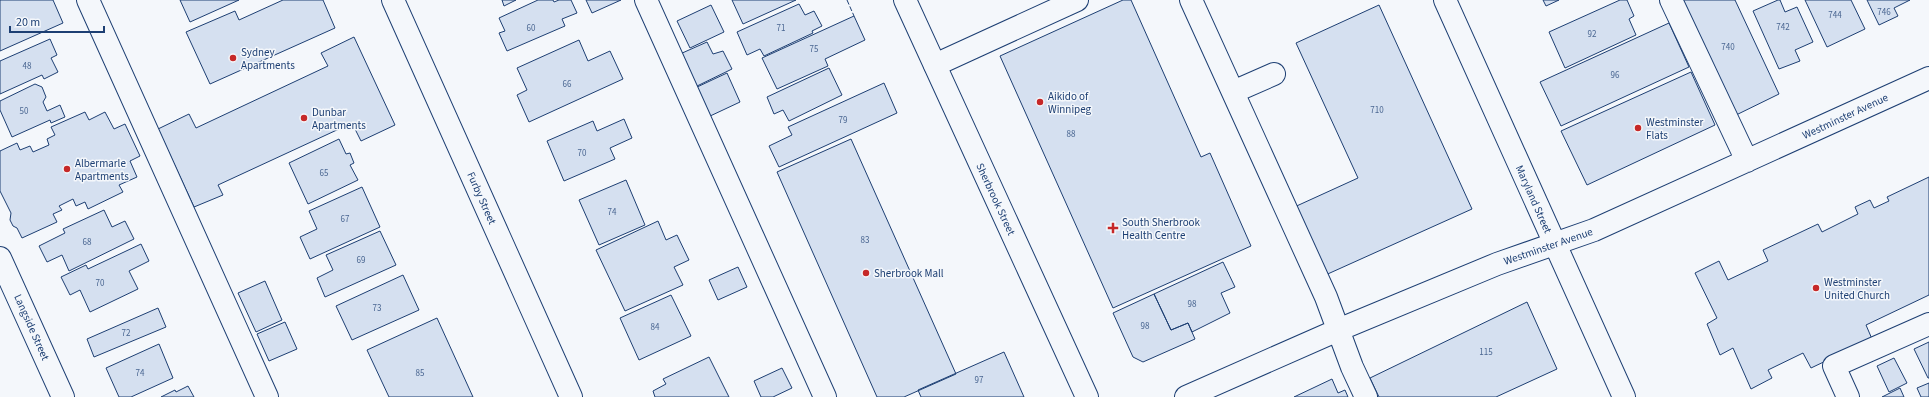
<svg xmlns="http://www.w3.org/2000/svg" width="1929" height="397" font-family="'Source Sans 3',sans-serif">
<rect width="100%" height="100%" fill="#f4f7fb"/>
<!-- building -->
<path fill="#d5e0f0" stroke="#1d3f73" d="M 0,0 L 53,0 L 63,23 L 0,51 Z
M 180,0 L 239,0 L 190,22 Z
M 283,0 L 323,0 L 335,28 L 210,84 L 186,32 L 235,11 L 239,20 Z
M 502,0 L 516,0 L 504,6 Z
M 538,0 L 553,0 L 554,2 L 559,0 L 571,0 L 577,13 L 562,19 L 565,26 L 507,51 L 499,33 L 505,31 L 499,18 Z
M 586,0 L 621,0 L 592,13 Z
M 732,0 L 796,0 L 743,24 Z
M 1123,0 L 1131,0 L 1201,157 L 1210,153 L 1251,246 L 1113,308 L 1000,56 Z
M 1543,0 L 1559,0 L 1546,6 Z
M 1620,0 L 1627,0 L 1634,16 L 1629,19 L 1636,35 L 1565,68 L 1549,32 Z
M 1676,0 L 1735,0 L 1779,94 L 1732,117 Z
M 1778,0 L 1780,0 L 1785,12 L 1797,7 L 1813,42 L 1795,50 L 1800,61 L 1779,69 L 1753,11 Z
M 1805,0 L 1851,0 L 1865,29 L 1827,47 Z
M 1867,0 L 1910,0 L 1894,8 L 1898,16 L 1879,25 Z
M 799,4 L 805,15 L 814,11 L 822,26 L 812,31 L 813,33 L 764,56 L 760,49 L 747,55 L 737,32 Z
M 711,5 L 724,32 L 690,48 L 677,21 Z
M 1379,5 L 1472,209 L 1321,277 L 1290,209 L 1358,178 L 1296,43 Z
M 854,16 L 865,40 L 825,59 L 828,66 L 777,89 L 762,58 Z
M 1669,23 L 1689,67 L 1561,126 L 1540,82 Z
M 354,37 L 395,125 L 361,141 L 352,123 L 218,185 L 223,195 L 194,207 L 158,129 L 189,114 L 196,128 L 328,66 L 321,53 Z
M 50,39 L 57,55 L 51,58 L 58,72 L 44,79 L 42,75 L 0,94 L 0,61 Z
M 579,40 L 588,61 L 610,51 L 623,79 L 529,122 L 517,95 L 527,90 L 517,68 Z
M 707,42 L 713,54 L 723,51 L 732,69 L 695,87 L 680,54 Z
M 829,68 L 842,95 L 789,121 L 783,110 L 774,114 L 767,97 Z
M 1691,72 L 1715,125 L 1587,185 L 1561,131 Z
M 727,73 L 740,102 L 708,117 L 695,88 Z
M 884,83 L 897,113 L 779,167 L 769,146 L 792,135 L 788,127 Z
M 35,84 L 42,87 L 46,97 L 43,102 L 47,111 L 60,105 L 65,117 L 51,123 L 50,120 L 12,137 L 0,110 L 0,101 Z
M 85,112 L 89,120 L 105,112 L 114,129 L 125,124 L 140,156 L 130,161 L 137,177 L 119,185 L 123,192 L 88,209 L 85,202 L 76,206 L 73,199 L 59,206 L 62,210 L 53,214 L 57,222 L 22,238 L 17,228 L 13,226 L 10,220 L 11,213 L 0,191 L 0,151 L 17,143 L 20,150 L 30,146 L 33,152 L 49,145 L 47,139 L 55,135 L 51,127 Z
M 624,119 L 632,138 L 610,148 L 615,159 L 564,181 L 547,141 L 593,121 L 597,131 Z
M 339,139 L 346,154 L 350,153 L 354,163 L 350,165 L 358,180 L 308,204 L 289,163 Z
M 851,139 L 956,374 L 904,397 L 877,397 L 777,172 Z
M 1929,177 L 1929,295 L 1866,325 L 1872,339 L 1811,368 L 1803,353 L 1768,370 L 1772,378 L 1751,389 L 1733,348 L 1720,355 L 1707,324 L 1717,318 L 1695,273 L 1719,261 L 1728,280 L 1768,261 L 1763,250 L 1818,224 L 1822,232 L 1858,214 L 1855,207 L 1870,200 L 1874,208 L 1889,201 L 1887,197 Z
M 626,180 L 645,225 L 599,245 L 579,200 Z
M 362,187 L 380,227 L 310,259 L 300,237 L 317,229 L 309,211 Z
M 104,210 L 112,227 L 125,221 L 134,239 L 69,271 L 62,255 L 47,262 L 39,246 L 65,233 L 63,229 Z
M 658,221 L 666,240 L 677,235 L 689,260 L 674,267 L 683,285 L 625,311 L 596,250 Z
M 380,231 L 396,265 L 325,297 L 317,278 L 333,270 L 326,255 Z
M 141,244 L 149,261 L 129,271 L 138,289 L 90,312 L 80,290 L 70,295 L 61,277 L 86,265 L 88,269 Z
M 1223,262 L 1235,287 L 1221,293 L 1230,313 L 1192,332 L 1188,323 L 1171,330 L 1154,294 Z
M 738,267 L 747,287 L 718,300 L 709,280 Z
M 403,275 L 419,310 L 352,340 L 336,306 Z
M 265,281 L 282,320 L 256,332 L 238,293 Z
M 1154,294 L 1171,330 L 1188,323 L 1195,339 L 1143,362 L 1133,357 L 1113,313 Z
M 671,295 L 691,336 L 639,360 L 620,318 Z
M 1527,302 L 1557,369 L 1496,397 L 1379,397 L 1370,378 Z
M 158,308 L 166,327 L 94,357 L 87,339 Z
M 437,318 L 473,397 L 389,397 L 367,350 Z
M 285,322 L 297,349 L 269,361 L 257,334 Z
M 1929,342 L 1929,378 L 1928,378 L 1914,349 Z
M 159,344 L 173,378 L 131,397 L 119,397 L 106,368 Z
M 1004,352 L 1024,397 L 921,397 L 918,390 Z
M 709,357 L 729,397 L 655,397 L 653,391 L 666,384 L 663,379 Z
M 1894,358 L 1907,383 L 1889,392 L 1877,366 Z
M 782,368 L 792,388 L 773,397 L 761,397 L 754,381 Z
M 1332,379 L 1338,393 L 1345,390 L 1348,397 L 1294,397 Z
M 1929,383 L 1929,397 L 1921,397 L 1917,388 Z
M 188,386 L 194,397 L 161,397 L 175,390 L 176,392 Z
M 1900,388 L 1904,397 L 1882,397 Z"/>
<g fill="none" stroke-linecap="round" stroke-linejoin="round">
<defs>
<path id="minor" d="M 88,0 L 267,397
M 393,0 L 571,397
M 646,0 L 825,397
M 1191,0 L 1326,297 L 1352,367 L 1366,397
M 1671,0 L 1747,161
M 935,65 L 1077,0
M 1233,92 L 1274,74
M 0,258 L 63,397
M 1186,397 L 1338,330 L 1497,264 L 1594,230 L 1929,78
M 1848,397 L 1834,366 L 1929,324"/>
<path id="major" d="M 905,0 L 1087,397
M 1445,0 L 1624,397"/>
</defs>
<!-- minor casing -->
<use href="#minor" stroke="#1d3f73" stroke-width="24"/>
<!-- major casing -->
<use href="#major" stroke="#1d3f73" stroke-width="24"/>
<!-- minor -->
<use href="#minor" stroke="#f4f7fb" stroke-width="22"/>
<!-- major -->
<use href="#major" stroke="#f4f7fb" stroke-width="22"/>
<!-- fence -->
<path stroke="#1d3f73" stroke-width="1" stroke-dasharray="5 2" stroke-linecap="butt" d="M 847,0 L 854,16"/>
</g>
<!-- markers -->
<g fill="#c62828" stroke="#f4f7fb" stroke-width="1.5">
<circle cx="233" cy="58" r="4"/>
<circle cx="1040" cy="102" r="4"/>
<circle cx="304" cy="118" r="4"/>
<circle cx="1638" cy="128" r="4"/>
<circle cx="67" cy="169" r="4"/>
<path d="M1111 222h4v4h4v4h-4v4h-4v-4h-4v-4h4z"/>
<circle cx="866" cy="273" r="4"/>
<circle cx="1816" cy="288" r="4"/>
</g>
<g text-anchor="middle" stroke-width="3" stroke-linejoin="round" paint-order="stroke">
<!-- number labels -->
<g font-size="9" fill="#4b6792">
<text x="1884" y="15">746</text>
<text x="1835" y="18">744</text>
<text x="1783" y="30">742</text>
<text x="531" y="31">60</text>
<text x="781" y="31">71</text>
<text x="1592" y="37">92</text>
<text x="1728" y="50">740</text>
<text x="814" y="52">75</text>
<text x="27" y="69">48</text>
<text x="1615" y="78">96</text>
<text x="567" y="87">66</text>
<text x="1377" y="113">710</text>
<text x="24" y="114">50</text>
<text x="843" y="123">79</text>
<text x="1071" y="137">88</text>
<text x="582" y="156">70</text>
<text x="324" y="176">65</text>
<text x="612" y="215">74</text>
<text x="345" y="222">67</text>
<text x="865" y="243">83</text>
<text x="87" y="245">68</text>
<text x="361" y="263">69</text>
<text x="100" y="286">70</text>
<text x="1192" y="307">98</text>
<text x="377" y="311">73</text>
<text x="1145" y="329">98</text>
<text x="655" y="330">84</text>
<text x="126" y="336">72</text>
<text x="1486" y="355">115</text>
<text x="140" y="376">74</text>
<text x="420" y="376">85</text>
<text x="979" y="383">97</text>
</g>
<!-- poi labels -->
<g font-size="11" fill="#1d3f73" stroke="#f4f7fb" text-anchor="start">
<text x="241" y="56">Sydney<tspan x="241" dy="13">Apartments</tspan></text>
<text x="1048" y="100">Aikido of<tspan x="1048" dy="13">Winnipeg</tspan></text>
<text x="312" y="116">Dunbar<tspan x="312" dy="13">Apartments</tspan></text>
<text x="1646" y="126">Westminster<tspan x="1646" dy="13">Flats</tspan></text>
<text x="75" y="167">Albermarle<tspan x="75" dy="13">Apartments</tspan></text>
<text x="1122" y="226">South Sherbrook<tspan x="1122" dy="13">Health Centre</tspan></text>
<text x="874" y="277">Sherbrook Mall</text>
<text x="1824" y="286">Westminster<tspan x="1824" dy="13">United Church</tspan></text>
</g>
<!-- street labels -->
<g font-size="11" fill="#1d3f73" stroke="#f4f7fb">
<text transform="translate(1845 116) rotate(-25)" y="4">Westminster Avenue</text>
<text transform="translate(482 198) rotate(66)" y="4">Furby Street</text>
<text transform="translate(996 199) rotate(65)" y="4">Sherbrook Street</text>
<text transform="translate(1534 199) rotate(66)" y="4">Maryland Street</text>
<text transform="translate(1548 246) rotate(-19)" y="4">Westminster Avenue</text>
<text transform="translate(32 327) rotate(66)" y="4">Langside Street</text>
</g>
</g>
<!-- scale -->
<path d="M10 26v6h94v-6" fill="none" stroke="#1d3f73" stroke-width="2"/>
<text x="16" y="26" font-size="12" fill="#1d3f73" stroke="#f4f7fb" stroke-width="3" paint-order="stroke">20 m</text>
</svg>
